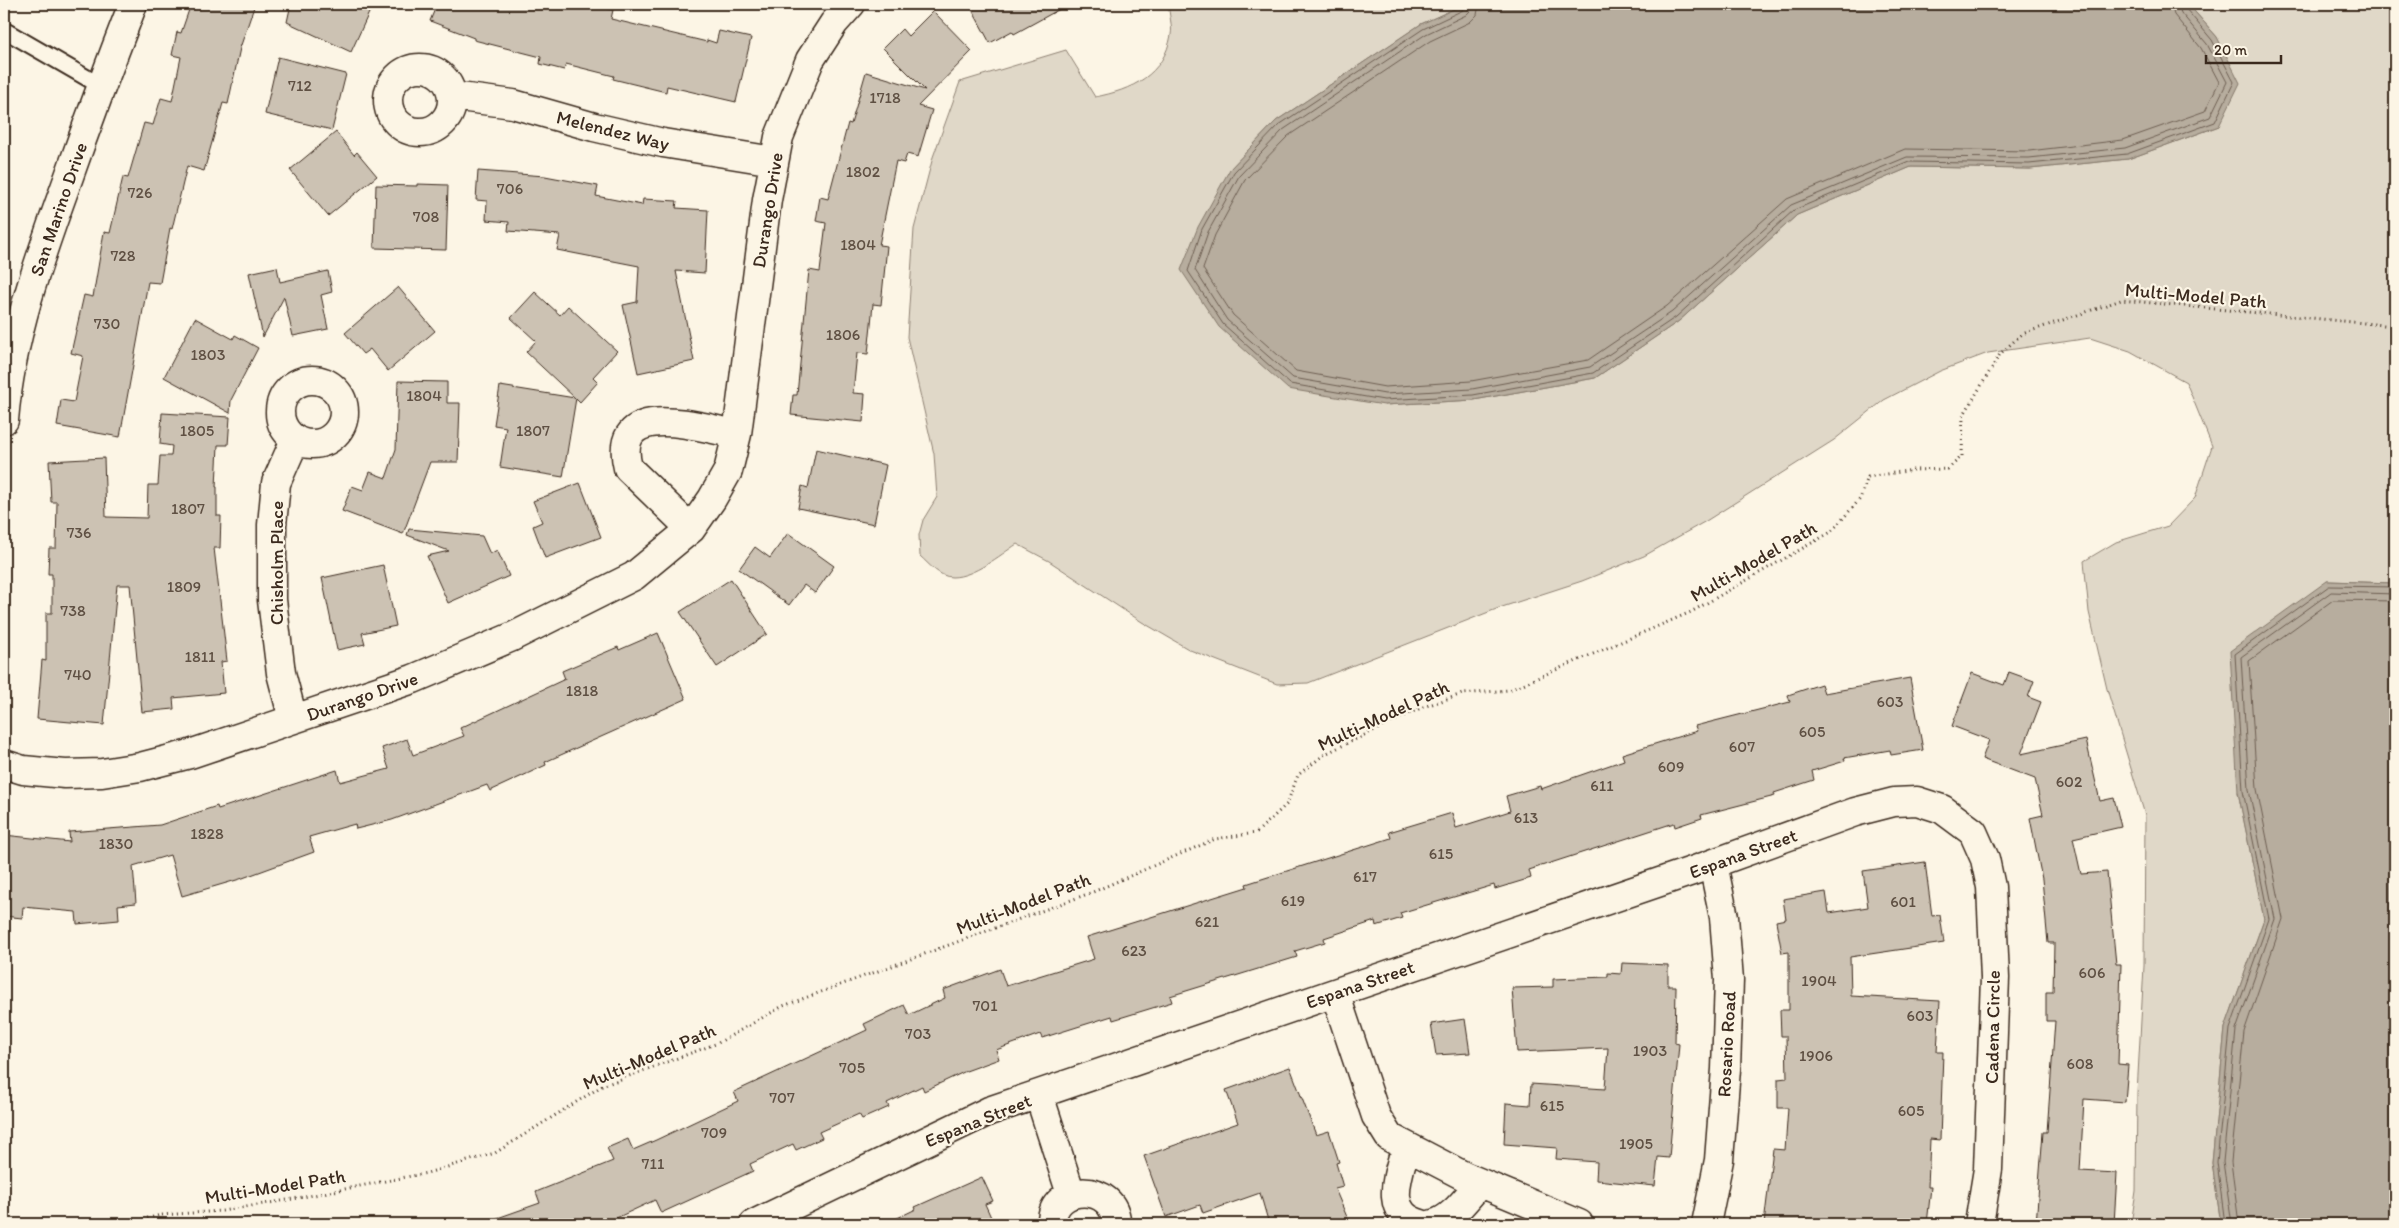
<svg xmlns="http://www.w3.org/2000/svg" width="2399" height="1228" font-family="Itim,sans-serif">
<rect width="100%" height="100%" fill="#fcf5e5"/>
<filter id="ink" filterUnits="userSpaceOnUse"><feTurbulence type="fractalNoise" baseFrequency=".02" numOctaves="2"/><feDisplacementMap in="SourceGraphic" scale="10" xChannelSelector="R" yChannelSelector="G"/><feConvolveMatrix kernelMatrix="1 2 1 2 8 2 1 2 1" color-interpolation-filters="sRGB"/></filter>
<g filter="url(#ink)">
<!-- green -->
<path fill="#e0d8c8" stroke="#8e8173" d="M 1169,4 L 1465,4 L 1421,24 L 1276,121 L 1230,169 L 1384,405 L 1474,400 L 1595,378 L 1679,321 L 1797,215 L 1911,167 L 2030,169 L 2128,159 L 2219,126 L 2217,37 L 2188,4 L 2395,4 L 2395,583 L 2327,581 L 2238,792 L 2264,919 L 2225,1028 L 2212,1163 L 2221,1224 L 2131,1224 L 2136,1191 L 2137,1093 L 2144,966 L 2145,815 L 2107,689 L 2089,612 L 2084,561 L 2116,542 L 2168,526 L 2195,498 L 2212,446 L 2186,382 L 2130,351 L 2090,338 L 1988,353 L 1940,371 L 1884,400 L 1834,440 L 1706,521 L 1644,556 L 1582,581 L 1499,608 L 1308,683 L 1277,684 L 1190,650 L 1142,622 L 1049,561 L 1017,544 C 1000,555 974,577 952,577 C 939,577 929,564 920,556 L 919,535 L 923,520 L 937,497 L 934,454 L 907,337 L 914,229 L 933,157 L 960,82 L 1066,50 L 1095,97 C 1132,90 1164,75 1171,35 C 1173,25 1168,13 1169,4 Z"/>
<!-- water -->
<path fill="#b7ad9e" stroke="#85796b" d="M 1465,4 L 2188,4 L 2217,37 L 2240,83 L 2219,126 L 2128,159 L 2030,169 L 1911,167 L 1797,215 L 1679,321 L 1595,378 L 1474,400 L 1384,405 L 1288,389 L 1219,327 L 1181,270 L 1198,227 L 1230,169 L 1276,121 L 1421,24 Z
M 2327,581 L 2395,583 L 2395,1224 L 2221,1224 L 2212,1163 L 2225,1028 L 2264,919 L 2238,792 L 2230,651 Z"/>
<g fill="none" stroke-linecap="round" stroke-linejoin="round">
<!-- shore -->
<path stroke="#6d5e51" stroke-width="1" d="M 1465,4 L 1463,10 L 1423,29 L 1279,125 L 1234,172 L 1202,229 L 1188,271 L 1223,324 L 1290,384 L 1384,400 L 1473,395 L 1593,373 L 1676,317 L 1794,210 L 1909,162 L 2029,164 L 2127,154 L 2215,122 L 2234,82 L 2212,40 L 2186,9 L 2185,4
M 1472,4 L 1471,10 L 1466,15 L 1426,34 L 1283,130 L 1239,176 L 1208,232 L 1195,270 L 1227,320 L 1293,378 L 1385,394 L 1472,389 L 1590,367 L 1672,312 L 1791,205 L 1907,157 L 2029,158 L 2125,148 L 2210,117 L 2227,82 L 2207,44 L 2181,13 L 2178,4
M 1479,4 L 1477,15 L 1470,22 L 1430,41 L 1288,136 L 1245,180 L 1215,235 L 1203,269 L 1233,315 L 1296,371 L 1385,387 L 1471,381 L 1588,360 L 1667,306 L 1787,199 L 1905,149 L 2029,151 L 2123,140 L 2205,111 L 2219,82 L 2201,48 L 2174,15 L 2171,4
M 2225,1224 L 2217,1162 L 2230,1029 L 2269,919 L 2243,791 L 2235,654 L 2329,586 L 2395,587
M 2232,1224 L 2223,1162 L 2236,1030 L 2275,919 L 2249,790 L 2241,657 L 2331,592 L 2395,594
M 2239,1224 L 2231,1162 L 2244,1032 L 2283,919 L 2257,789 L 2249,661 L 2333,600 L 2395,601"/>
</g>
<!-- building -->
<path fill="#ccc2b3" stroke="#3b2a1e" d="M 191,4 L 255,4 L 240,48 L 228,104 L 223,103 L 204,171 L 187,166 L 172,229 L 170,228 L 160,283 L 148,282 L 120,437 L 57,426 L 61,400 L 74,402 L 83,356 L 71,353 L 84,295 L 93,297 L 104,232 L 110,233 L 123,177 L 128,178 L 144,123 L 153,125 L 161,98 L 172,101 L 181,57 L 172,55 L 177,32 L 181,33 Z
M 291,4 L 373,4 L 351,52 L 287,22 Z
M 437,4 L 589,4 L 613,10 L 611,19 L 707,42 L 707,40 L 716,43 L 719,31 L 751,38 L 736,102 L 667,86 L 666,92 L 613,79 L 614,76 L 566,64 L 564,70 L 540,64 L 541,57 L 474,40 L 474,38 L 430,21 Z
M 969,4 L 1069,4 L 1014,34 L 1012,31 L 990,43 Z
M 933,11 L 972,51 L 918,106 L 932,110 L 918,157 L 907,154 L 904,163 L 896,161 L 879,245 L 887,246 L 881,305 L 873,304 L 868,354 L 857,353 L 853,393 L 865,394 L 863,422 L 791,415 L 793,395 L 797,395 L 809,270 L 820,272 L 826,223 L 816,221 L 820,197 L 828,199 L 848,123 L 851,124 L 866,72 L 925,90 L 883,48 L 902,29 L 908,36 Z
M 278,57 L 346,74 L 332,130 L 265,114 Z
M 336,132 L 354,155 L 357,152 L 377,176 L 328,216 L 290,170 Z
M 478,171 L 545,176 L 598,186 L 596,196 L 642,205 L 643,199 L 677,201 L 676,208 L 708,210 L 705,273 L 676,271 L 694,361 L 638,373 L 623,305 L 637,302 L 639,266 L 557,250 L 560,235 L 508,231 L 509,222 L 486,220 L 487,201 L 476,200 Z
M 417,184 L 448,185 L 446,250 L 374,248 L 376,185 L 417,186 Z
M 277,267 L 280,282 L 328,271 L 332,292 L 321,295 L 328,329 L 293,336 L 284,297 L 263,337 L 249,273 Z
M 398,287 L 435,331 L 388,371 L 370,349 L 363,354 L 345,333 Z
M 535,292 L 560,315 L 568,306 L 617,351 L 593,377 L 598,382 L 580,402 L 576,398 L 563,477 L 500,467 L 506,427 L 494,425 L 500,386 L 575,398 L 526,352 L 536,341 L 511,318 Z
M 195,318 L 233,339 L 235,335 L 258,348 L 231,400 L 230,413 L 164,377 Z
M 398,381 L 447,382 L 447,403 L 460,403 L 458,462 L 430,462 L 403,534 L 342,511 L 352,486 L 363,490 L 370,472 L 386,478 L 396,449 Z
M 162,413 L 230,417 L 228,445 L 218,445 L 216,487 L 217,487 L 217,516 L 221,516 L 220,548 L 214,548 L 227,661 L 221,662 L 224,693 L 173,698 L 174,709 L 142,712 L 130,585 L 117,585 L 104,725 L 37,719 L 42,660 L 46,661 L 46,613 L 52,613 L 52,574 L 48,574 L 49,548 L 56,548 L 57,502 L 51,502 L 49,461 L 104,458 L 106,517 L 147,518 L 148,485 L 158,485 L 160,456 L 171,456 L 172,446 L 160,444 Z
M 816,449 L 886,465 L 874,524 L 798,508 L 802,486 L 808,488 Z
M 580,483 L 601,537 L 545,558 L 533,526 L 542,522 L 533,501 Z
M 409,529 L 482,536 L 490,554 L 497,550 L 509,576 L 448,603 L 427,556 L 449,551 L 407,535 Z
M 788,533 L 834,566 L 815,593 L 804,585 L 789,605 L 739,569 L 755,547 L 770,558 Z
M 383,565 L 396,626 L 362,633 L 365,644 L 337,650 L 322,578 Z
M 731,579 L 767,634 L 717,667 L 680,612 Z
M 658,633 L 686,699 L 545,762 L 546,765 L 490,791 L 487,785 L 392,820 L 356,829 L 355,824 L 309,837 L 314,852 L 240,879 L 182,896 L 170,855 L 133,866 L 136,903 L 118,905 L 119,920 L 77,924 L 76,912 L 23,907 L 22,918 L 4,916 L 4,835 L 70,842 L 69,832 L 160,825 L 217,806 L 218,809 L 337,770 L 340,782 L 389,769 L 382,748 L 407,739 L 413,755 L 464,736 L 460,728 L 565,679 L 562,671 L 618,647 L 619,650 Z
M 2009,672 L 2034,681 L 2028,697 L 2041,702 L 2021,754 L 2086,740 L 2100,801 L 2114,798 L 2121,827 L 2073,838 L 2081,874 L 2107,872 L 2116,964 L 2121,964 L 2118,1064 L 2128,1065 L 2125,1102 L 2084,1099 L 2080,1171 L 2117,1173 L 2114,1224 L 2036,1224 L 2043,1132 L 2047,1132 L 2055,1021 L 2046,1021 L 2046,992 L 2053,992 L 2054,943 L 2048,943 L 2042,879 L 2030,818 L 2043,815 L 2035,779 L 1982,759 L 1989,740 L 1952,726 L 1972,673 L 2004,685 Z
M 1910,678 L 1923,750 L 1891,755 L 1890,750 L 1844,758 L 1845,761 L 1812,771 L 1814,780 L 1774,793 L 1775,796 L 1701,815 L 1702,818 L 1675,827 L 1674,823 L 1529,870 L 1531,878 L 1495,889 L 1494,885 L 1400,913 L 1402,918 L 1376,926 L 1375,921 L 1324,938 L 1325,942 L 1295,951 L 1297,957 L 1170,996 L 1172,1002 L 1113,1020 L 1112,1016 L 1042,1038 L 1040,1034 L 996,1050 L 999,1059 L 966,1071 L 924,1091 L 922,1086 L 887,1103 L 889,1107 L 862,1119 L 859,1114 L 819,1132 L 822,1138 L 796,1150 L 793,1144 L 750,1164 L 753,1171 L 661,1213 L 655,1200 L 612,1220 L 614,1224 L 490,1224 L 489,1221 L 540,1203 L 536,1192 L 613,1161 L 607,1148 L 628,1139 L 633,1150 L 656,1140 L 738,1101 L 734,1092 L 867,1030 L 864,1024 L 904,1005 L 909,1015 L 945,998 L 943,990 L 1000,969 L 1006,986 L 1094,959 L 1087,937 L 1247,887 L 1246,884 L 1391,838 L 1389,832 L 1452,813 L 1456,828 L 1510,811 L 1506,796 L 1540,786 L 1541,789 L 1624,760 L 1622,754 L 1697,731 L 1695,726 L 1790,702 L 1788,695 L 1821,684 L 1824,693 Z
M 1925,862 L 1932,916 L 1940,915 L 1944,943 L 1850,957 L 1851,996 L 1940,1001 L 1937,1052 L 1943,1052 L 1940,1140 L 1930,1139 L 1928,1187 L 1931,1187 L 1927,1224 L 1764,1224 L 1773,1149 L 1785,1150 L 1788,1108 L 1778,1108 L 1778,1079 L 1787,1078 L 1786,1036 L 1781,1036 L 1780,1010 L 1789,1010 L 1789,952 L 1782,953 L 1776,921 L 1786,919 L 1783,899 L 1826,892 L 1829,913 L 1868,907 L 1863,871 Z
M 1622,963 L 1668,965 L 1668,986 L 1676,986 L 1675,1043 L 1679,1044 L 1669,1158 L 1658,1157 L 1655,1186 L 1596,1180 L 1597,1162 L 1556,1159 L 1557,1148 L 1504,1144 L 1506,1103 L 1530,1105 L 1531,1084 L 1605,1089 L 1608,1048 L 1517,1052 L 1512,988 L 1553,987 L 1553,979 L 1608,977 L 1608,973 L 1621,974 Z
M 1465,1019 L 1470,1053 L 1436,1055 L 1431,1024 Z
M 1290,1067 L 1316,1135 L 1329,1131 L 1339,1162 L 1336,1163 L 1343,1187 L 1335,1189 L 1350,1224 L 1269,1224 L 1260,1193 L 1203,1213 L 1200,1205 L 1166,1217 L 1144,1156 L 1238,1123 L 1226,1090 Z
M 982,1177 L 993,1201 L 985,1204 L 994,1224 L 885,1224 L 916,1209 L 915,1207 Z"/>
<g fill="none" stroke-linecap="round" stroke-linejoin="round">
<defs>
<path id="service" d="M 4,30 L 101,86"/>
<path id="minor" d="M388 100a32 32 0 1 1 64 0a32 32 0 1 1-64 0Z
M 452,96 L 513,104 L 594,127 L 663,143 L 774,161
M280 412a32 32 0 1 1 64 0a32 32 0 1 1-64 0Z
M 4,420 C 11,337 39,259 67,182 C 88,122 110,63 133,4
M 691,529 L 628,468 C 610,397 700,428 737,434
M 293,719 L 281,673 L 272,600 L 272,525 L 276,483 L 295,440
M 4,764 L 23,770 L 65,774 L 102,773 L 140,767 L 190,754 L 413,679 L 512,637 L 634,576 L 691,529 L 712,499 L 728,471 L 737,434 L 767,200 L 779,137 L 810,60 L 834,23 L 851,4
M 1335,993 L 1376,1116 L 1389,1137 L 1464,1176 L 1579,1224
M 1039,1095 L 1071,1194
M 1406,1146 C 1399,1174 1381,1213 1421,1224
M 754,1224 L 989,1111 L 1695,870 L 1855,812 L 1894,802 L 1917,801 L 1942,809 L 1973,832 L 1985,859 L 1991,887 L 1995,978 L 1988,1169 L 1979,1224
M 1052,1224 C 1050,1182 1117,1182 1116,1224
M 1433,1224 C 1452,1220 1467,1197 1480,1183
M 1706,1224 L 1719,1160 L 1726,1069 L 1729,980 L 1724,917 L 1713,864"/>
</defs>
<!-- service casing -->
<use href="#service" stroke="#3b2a1e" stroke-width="19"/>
<!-- minor casing -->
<use href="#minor" stroke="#3b2a1e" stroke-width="31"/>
<!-- path -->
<path stroke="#3b2a1e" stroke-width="3" stroke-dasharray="1 4" stroke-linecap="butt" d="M 4,78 L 8,142 L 4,152
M 123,1224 L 161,1215 L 222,1211 L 293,1199 L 427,1173 L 495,1153 L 602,1086 L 718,1043 L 783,1006 L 1093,892 L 1215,839 L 1256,833 L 1287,804 L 1298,775 L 1325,754 L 1423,707 L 1462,694 L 1509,690 L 1691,612 L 1831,532 L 1860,499 L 1868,477 L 1913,470 L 1948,469 L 1962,456 L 1963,416 L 2000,354 L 2022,334 L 2121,300 L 2395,326"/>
<!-- service -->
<use href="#service" stroke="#fcf5e5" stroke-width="15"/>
<!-- minor -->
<use href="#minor" stroke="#fcf5e5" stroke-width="28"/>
</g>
</g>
<g text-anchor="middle" stroke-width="4.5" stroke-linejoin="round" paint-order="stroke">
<!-- number labels -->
<g font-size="16" fill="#5f5043">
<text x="300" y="91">712</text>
<text x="885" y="103">1718</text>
<text x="863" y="177">1802</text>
<text x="510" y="194">706</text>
<text x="140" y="198">726</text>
<text x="426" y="222">708</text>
<text x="858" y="250">1804</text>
<text x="123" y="261">728</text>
<text x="107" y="329">730</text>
<text x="843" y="340">1806</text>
<text x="208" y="360">1803</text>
<text x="424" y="401">1804</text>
<text x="197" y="436">1805</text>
<text x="533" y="436">1807</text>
<text x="188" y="514">1807</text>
<text x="79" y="538">736</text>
<text x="184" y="592">1809</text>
<text x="73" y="616">738</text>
<text x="200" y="662">1811</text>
<text x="78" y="680">740</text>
<text x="582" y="696">1818</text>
<text x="1890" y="707">603</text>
<text x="1812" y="737">605</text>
<text x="1742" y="752">607</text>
<text x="1671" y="772">609</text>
<text x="2069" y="787">602</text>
<text x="1602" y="791">611</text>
<text x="1526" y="823">613</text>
<text x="207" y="839">1828</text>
<text x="116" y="849">1830</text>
<text x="1441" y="859">615</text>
<text x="1365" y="882">617</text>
<text x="1293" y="906">619</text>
<text x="1903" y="907">601</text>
<text x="1207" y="927">621</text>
<text x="1134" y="956">623</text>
<text x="2092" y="978">606</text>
<text x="1819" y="986">1904</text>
<text x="985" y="1011">701</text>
<text x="1920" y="1021">603</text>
<text x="918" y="1039">703</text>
<text x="1650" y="1056">1903</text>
<text x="1816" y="1061">1906</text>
<text x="2080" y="1069">608</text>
<text x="852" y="1073">705</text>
<text x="782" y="1103">707</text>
<text x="1552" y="1111">615</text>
<text x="1911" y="1116">605</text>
<text x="714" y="1138">709</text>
<text x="1636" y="1149">1905</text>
<text x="653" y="1169">711</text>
</g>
<!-- street labels -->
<g font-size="19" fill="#3b2a1e" stroke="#fcf5e5">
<text transform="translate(613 130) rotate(14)" y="7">Melendez Way</text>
<text transform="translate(58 209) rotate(-71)" y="7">San Marino Drive</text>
<text transform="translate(767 210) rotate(-81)" y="7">Durango Drive</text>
<text transform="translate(2196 295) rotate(5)" y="7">Multi-Model Path</text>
<text transform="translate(1753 561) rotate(-30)" y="7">Multi-Model Path</text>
<text transform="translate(276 563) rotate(-90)" y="7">Chisholm Place</text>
<text transform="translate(362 696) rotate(-19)" y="7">Durango Drive</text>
<text transform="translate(1383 715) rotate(-25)" y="7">Multi-Model Path</text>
<text transform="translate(1743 853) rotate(-20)" y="7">Espana Street</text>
<text transform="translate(1023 903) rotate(-21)" y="7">Multi-Model Path</text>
<text transform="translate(1360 984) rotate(-19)" y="7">Espana Street</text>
<text transform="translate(1992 1027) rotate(-89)" y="7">Cadena Circle</text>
<text transform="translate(1726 1044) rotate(-87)" y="7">Rosario Road</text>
<text transform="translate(649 1056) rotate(-23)" y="7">Multi-Model Path</text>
<text transform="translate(978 1120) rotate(-22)" y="7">Espana Street</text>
<text transform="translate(275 1186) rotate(-9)" y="7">Multi-Model Path</text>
</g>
</g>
<!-- margin -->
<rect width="2399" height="1228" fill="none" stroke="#fcf5e5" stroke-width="20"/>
<rect x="10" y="10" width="2379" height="1208" fill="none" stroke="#3b2a1e" stroke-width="2" filter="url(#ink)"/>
<!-- scale -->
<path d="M2206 55v8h75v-8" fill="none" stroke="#3b2a1e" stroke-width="2.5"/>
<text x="2214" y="55" font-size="15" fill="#3b2a1e" stroke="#fcf5e5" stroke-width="4" paint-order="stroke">20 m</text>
</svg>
